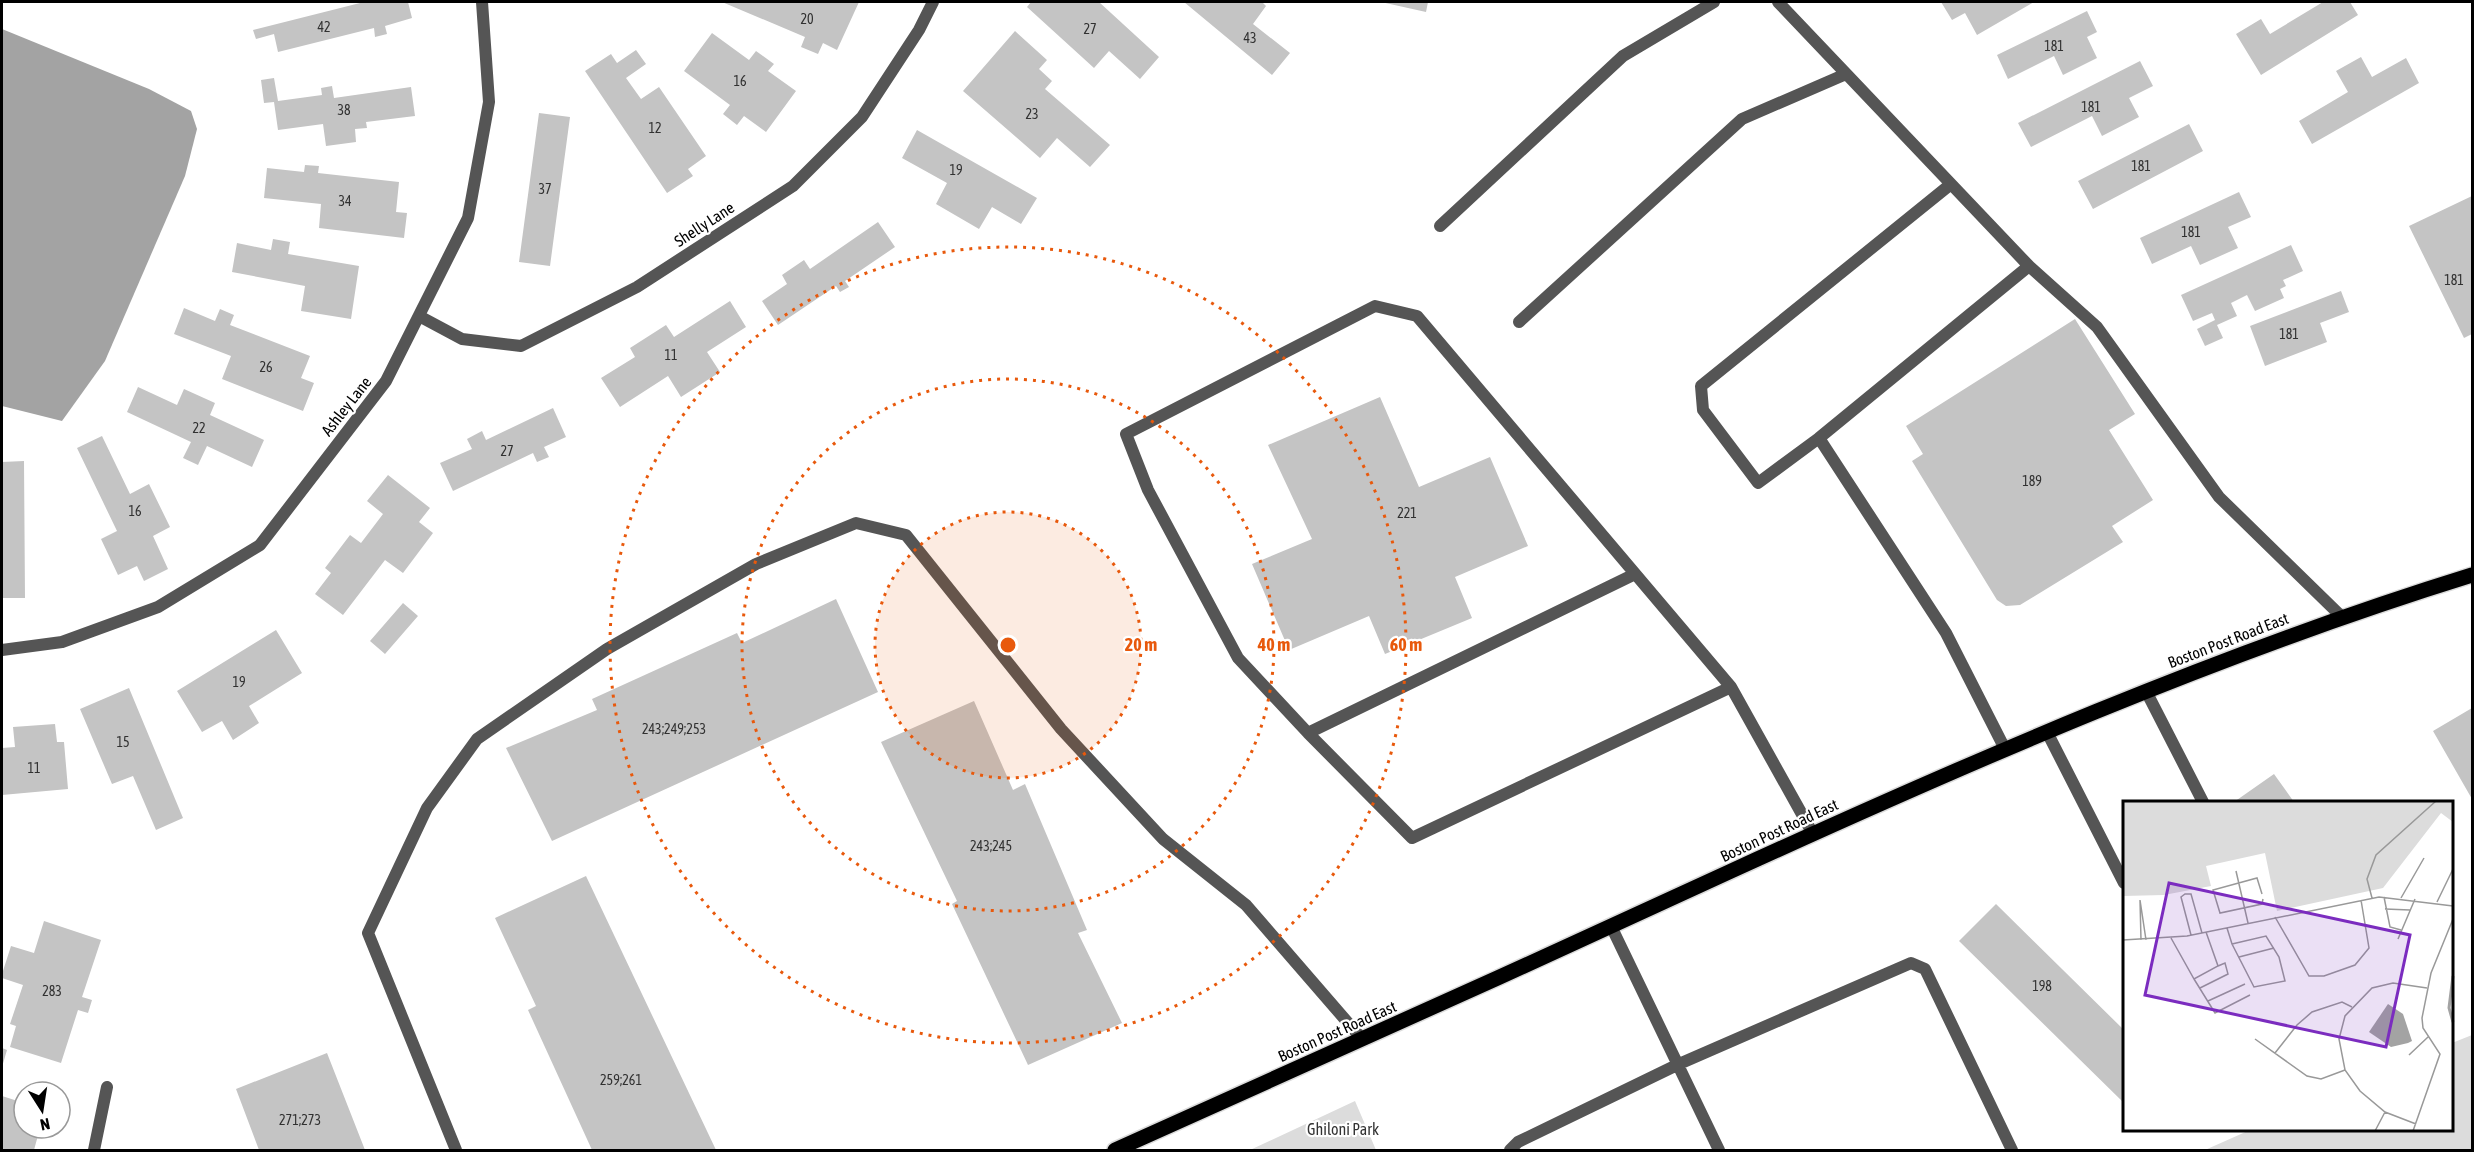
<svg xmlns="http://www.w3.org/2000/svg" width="2474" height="1152" font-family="'Asap Condensed',sans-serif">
<rect width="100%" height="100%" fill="#fff"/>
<!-- green -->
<path fill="#dcdcdc" d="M 2472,1035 L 2472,1150 L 2205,1150 L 2250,1130 L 2452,1130 L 2452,1043 Z
M 1355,1101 L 1376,1150 L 1250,1150 Z"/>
<!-- water -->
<path fill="#a3a3a3" d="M 2,29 L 149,89 L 191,111 L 197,129 L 185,176 L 105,361 L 62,421 L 2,406 Z"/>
<!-- building -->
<path fill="#c4c4c4" d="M 364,2 L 408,2 L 412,18 L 385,26 L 387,34 L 375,37 L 374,28 L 278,52 L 274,34 L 256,39 L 253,30 Z
M 722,2 L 859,2 L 837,50 L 823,43 L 818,54 L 801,47 L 805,37 Z
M 1031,2 L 1099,2 L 1159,57 L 1140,79 L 1109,51 L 1094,68 L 1027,7 Z
M 1184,2 L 1262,2 L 1266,6 L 1253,24 L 1290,53 L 1272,75 Z
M 1381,2 L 1428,2 L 1426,12 Z
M 1941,2 L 2034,2 L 1977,35 L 1965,13 L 1952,20 Z
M 2323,2 L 2350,2 L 2358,15 L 2261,75 L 2236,34 L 2261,19 L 2270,34 Z
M 2087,11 L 2097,32 L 2087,37 L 2097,58 L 2063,75 L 2054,56 L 2008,79 L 1997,55 Z
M 1015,31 L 1047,60 L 1039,69 L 1052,81 L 1045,89 L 1110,145 L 1090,167 L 1057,138 L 1040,158 L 963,91 Z
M 712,33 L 749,60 L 756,51 L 774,64 L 768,71 L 796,91 L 766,132 L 744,116 L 737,125 L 723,114 L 730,105 L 684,71 Z
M 636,50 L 646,64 L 626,78 L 641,99 L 659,87 L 706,156 L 688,169 L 693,176 L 667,193 L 585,71 L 611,54 L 617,63 Z
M 2361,57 L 2372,77 L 2406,58 L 2419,83 L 2312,144 L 2299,121 L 2348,92 L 2336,71 Z
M 2140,61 L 2153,86 L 2129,98 L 2139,117 L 2102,136 L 2092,116 L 2031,147 L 2018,123 Z
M 274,78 L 278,101 L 322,95 L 321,88 L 332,86 L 334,98 L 411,87 L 415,116 L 366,122 L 367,128 L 355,129 L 356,142 L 326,146 L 323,124 L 278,130 L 274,102 L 264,103 L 261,80 Z
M 539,113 L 570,117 L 550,266 L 519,262 Z
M 2189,124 L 2203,151 L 2093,209 L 2078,181 Z
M 917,130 L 1037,198 L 1021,224 L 992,207 L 979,229 L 936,204 L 947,183 L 902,158 Z
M 305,165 L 319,166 L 318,173 L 399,182 L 396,212 L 407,213 L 404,238 L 319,228 L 321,204 L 264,198 L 267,168 L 304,172 Z
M 2239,192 L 2251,217 L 2228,227 L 2238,248 L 2200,265 L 2191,246 L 2152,264 L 2140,238 Z
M 2472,196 L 2472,334 L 2464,338 L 2409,226 Z
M 878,222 L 895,247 L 845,281 L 849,287 L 840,292 L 836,286 L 778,325 L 762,301 L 787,284 L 782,275 L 804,260 L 810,269 Z
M 273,239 L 290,242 L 288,254 L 359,266 L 351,319 L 301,311 L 305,286 L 232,272 L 237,243 L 271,250 Z
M 2291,245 L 2303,271 L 2283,280 L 2286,286 L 2280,289 L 2284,298 L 2255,311 L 2247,295 L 2231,303 L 2237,316 L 2217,325 L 2223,338 L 2205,346 L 2197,329 L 2215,320 L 2212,313 L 2193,321 L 2181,295 Z
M 2341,291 L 2349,312 L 2320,323 L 2327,342 L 2265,366 L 2250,326 Z
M 730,301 L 746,327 L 707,352 L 720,372 L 681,397 L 668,376 L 620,407 L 601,378 L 635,357 L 630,348 L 666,325 L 674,337 Z
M 184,308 L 215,321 L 220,309 L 234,315 L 230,325 L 310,356 L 301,378 L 314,383 L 303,411 L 222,379 L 231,356 L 174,334 Z
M 2075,319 L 2135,414 L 2109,430 L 2153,500 L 2112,526 L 2123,542 L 2020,605 L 2006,606 L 1997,600 L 1912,461 L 1923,454 L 1906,426 Z
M 138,387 L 177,405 L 184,389 L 215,403 L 210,415 L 264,440 L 252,467 L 207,446 L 198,465 L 183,458 L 191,442 L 127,412 Z
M 1380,397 L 1419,487 L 1490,457 L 1528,546 L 1455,577 L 1472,618 L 1385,654 L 1369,616 L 1289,650 L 1252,564 L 1312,539 L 1268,445 Z
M 553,408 L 566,437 L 544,447 L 549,457 L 537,462 L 533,453 L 453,491 L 440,463 L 472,449 L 467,439 L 482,431 L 486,440 Z
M 102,436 L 130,494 L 149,484 L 170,527 L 153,536 L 168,569 L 144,581 L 137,566 L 118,575 L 101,539 L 117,531 L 77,448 Z
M 24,461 L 25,598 L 2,598 L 2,462 Z
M 388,475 L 430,508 L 419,522 L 433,533 L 403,573 L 385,560 L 343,615 L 315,594 L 331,573 L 325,568 L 350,535 L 361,543 L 383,514 L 367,501 Z
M 836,599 L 878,692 L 552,841 L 506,748 L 597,710 L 592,699 L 737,633 L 742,643 Z
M 403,603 L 418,616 L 385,654 L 370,641 Z
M 276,630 L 302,673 L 249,706 L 259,723 L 233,740 L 222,721 L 202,732 L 177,691 Z
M 129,688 L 183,818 L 156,830 L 133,776 L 112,784 L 80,709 Z
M 974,701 L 1013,790 L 1025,784 L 1087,930 L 1078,933 L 1122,1023 L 1028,1065 L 952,904 L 957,901 L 881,742 Z
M 2472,708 L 2472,799 L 2433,731 Z
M 55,724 L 57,742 L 64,742 L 68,789 L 2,795 L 2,748 L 15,747 L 13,727 Z
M 2274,774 L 2294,802 L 2234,802 Z
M 586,876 L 716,1150 L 592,1150 L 528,1010 L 536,1006 L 495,918 Z
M 1996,904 L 2124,1030 L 2124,1103 L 1959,941 Z
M 44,921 L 101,940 L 82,997 L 92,1000 L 88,1013 L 78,1010 L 61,1063 L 10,1047 L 16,1026 L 10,1024 L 23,985 L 2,978 L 2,974 L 11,946 L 34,953 Z
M 2,1048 L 7,1050 L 2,1067 Z
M 327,1053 L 365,1150 L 259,1150 L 236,1089 Z
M 2,1096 L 24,1103 L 24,1128 L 40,1128 L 34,1150 L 2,1150 Z"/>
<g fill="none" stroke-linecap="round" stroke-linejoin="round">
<defs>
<path id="primary" d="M 1115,1150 C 1320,1059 1525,966 1729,872 C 1972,761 2217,654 2472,575"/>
</defs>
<!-- primary casing -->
<use href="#primary" stroke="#dbdbdb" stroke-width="18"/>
<!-- service -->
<path stroke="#555" stroke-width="12" d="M 1778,2 L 2029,266
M 1440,226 L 1623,56 L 1714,2
M 1519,322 L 1742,119 L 1846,74
M 1819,438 L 1758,483 L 1703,410 L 1701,386 L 1951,184
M 1731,687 L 1412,838 L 1308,733 L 1238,658 L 1148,490 L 1126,434 L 1375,306 L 1417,316 L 1731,687 L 1813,834
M 2146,691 L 2203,802
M 2047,732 L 2124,883
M 1308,733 L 1635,574
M 2005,749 L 1946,633 L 1819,438 L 2029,266 L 2097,327 L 2219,497 L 2342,617
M 1611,926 L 1719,1150
M 94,1150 L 107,1087
M 456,1150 L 368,933 L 427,808 L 477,739 L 607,649 L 756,564 L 856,523 L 906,535 L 1061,729 L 1163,839 L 1246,905 L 1362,1039
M 1510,1150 L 1518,1142 L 1679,1064 L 1911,963 L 1925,969 L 2012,1150"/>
<!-- minor -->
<path stroke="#555" stroke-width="12" d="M 419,316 L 462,339 L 521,346 L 637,287 L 793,186 L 862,117 L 919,30 L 933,2
M 2,650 L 62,642 L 158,607 L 260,545 L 386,381 L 468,218 L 489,102 L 482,2"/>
<!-- primary -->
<use href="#primary" stroke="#000" stroke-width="15"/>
</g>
<!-- distance rings -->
<circle cx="1008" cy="645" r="133" fill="#e8590c" fill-opacity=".12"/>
<g fill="none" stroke="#e8590c" stroke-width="3" stroke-dasharray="3 6">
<circle cx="1008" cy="645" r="133"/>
<circle cx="1008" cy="645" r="266"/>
<circle cx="1008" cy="645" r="398"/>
</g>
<g text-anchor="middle" stroke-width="4.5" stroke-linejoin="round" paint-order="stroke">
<!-- number labels -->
<g font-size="14" fill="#313131">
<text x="807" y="24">20</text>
<text x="324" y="32">42</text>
<text x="1090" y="34">27</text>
<text x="1250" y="43">43</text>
<text x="2054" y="51">181</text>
<text x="740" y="86">16</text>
<text x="2091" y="112">181</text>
<text x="344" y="115">38</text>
<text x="1032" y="119">23</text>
<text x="655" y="133">12</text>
<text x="2141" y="171">181</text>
<text x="956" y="175">19</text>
<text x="545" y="194">37</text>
<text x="345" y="206">34</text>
<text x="2191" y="237">181</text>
<text x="2454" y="285">181</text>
<text x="2289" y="339">181</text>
<text x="671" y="360">11</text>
<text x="266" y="372">26</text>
<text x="199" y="433">22</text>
<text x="507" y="456">27</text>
<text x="2032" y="486">189</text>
<text x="135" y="516">16</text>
<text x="1407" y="518">221</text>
<text x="239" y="687">19</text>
<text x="674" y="734">243;249;253</text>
<text x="123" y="747">15</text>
<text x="34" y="773">11</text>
<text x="991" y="851">243;245</text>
<text x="2042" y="991">198</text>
<text x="52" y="996">283</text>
<text x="621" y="1085">259;261</text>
<text x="300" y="1125">271;273</text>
</g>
<!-- street labels -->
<g font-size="16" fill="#000" stroke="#fff">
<text transform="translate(704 224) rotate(-33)" y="6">Shelly Lane</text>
<text transform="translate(346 406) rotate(-52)" y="6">Ashley Lane</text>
<text transform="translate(2228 640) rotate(-21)" y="6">Boston Post Road East</text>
<text transform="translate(1779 830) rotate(-25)" y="6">Boston Post Road East</text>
<text transform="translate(1337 1031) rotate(-24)" y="6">Boston Post Road East</text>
</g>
<!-- park labels -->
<g font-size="16" fill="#333" stroke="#fff">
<text x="1343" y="1135">Ghiloni Park</text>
</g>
</g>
<!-- overview -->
<g transform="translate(2123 801)">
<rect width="330" height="330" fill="#fff"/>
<path d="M 0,0 L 330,0 L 330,21 L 318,12 L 260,87 L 154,110 L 142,52 L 83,65 L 88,85 L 41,94 L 0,95 Z" fill="#dcdcdc"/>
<path d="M 265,203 L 280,213 L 289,240 L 285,242 L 268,246 L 246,231 Z" fill="#a3a3a3"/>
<path fill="none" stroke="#a3a3a3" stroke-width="3" d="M 330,175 L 326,207 L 330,221"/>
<path fill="none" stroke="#999" stroke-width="1.5" d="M 113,70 L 125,122M 139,93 L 134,77 L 90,89 L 97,112 L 139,103 L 140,98M 261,96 L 267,126 L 278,129M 249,97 L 244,78 L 253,54 L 313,0M 278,97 L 301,57M 17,99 L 23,139M 17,99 L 18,139M 314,101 L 330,68M 262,108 L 287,109M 152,116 L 186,175 L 201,175 L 232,164 L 246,147 L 238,99M 104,127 L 109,143 L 131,186 L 162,180 L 156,156 L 143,135 L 109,143M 68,134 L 58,96 L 62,93 L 68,93 L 79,132M 48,137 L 71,178 L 95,165 L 83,131M 275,138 L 292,98M 0,139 L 64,135 L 256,96 L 330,105M 116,156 L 151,147M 71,178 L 92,212 L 127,194M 77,187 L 105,173 L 102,162 L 95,165M 85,200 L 122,183M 132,238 L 184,275 L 198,278 L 222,269M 152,252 L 174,224 L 189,211 L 219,201 L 229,206M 286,254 L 305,236M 293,323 L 262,311 L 237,290 L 222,269 L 216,238 L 222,215 L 249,187 L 270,182 L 304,187M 252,330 L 262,311M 290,330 L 317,253 L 300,227 L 299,217 L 308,172 L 330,118"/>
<path fill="#7b2cbf" fill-opacity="0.15" stroke="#7b2cbf" stroke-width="3" d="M 46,82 L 287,134 L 263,246 L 22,194 Z"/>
<rect width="330" height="330" fill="none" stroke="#000" stroke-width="3"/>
</g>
<circle cx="1008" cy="645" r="9" fill="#e8590c" stroke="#fff" stroke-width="3"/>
<g font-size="18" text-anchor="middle" font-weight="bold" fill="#e8590c" stroke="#fff" stroke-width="4.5" stroke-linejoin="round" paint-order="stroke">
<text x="1141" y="651">20 m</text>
<text x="1274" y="651">40 m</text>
<text x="1406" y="651">60 m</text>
</g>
<!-- border -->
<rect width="2474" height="1152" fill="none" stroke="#000000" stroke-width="6"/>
<!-- north arrow -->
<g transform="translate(42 1110) rotate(168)"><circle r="28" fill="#ffffff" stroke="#999999" stroke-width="1.5"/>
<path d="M0-4.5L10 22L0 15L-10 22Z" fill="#000000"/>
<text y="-9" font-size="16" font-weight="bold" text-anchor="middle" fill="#000000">N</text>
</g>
</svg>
